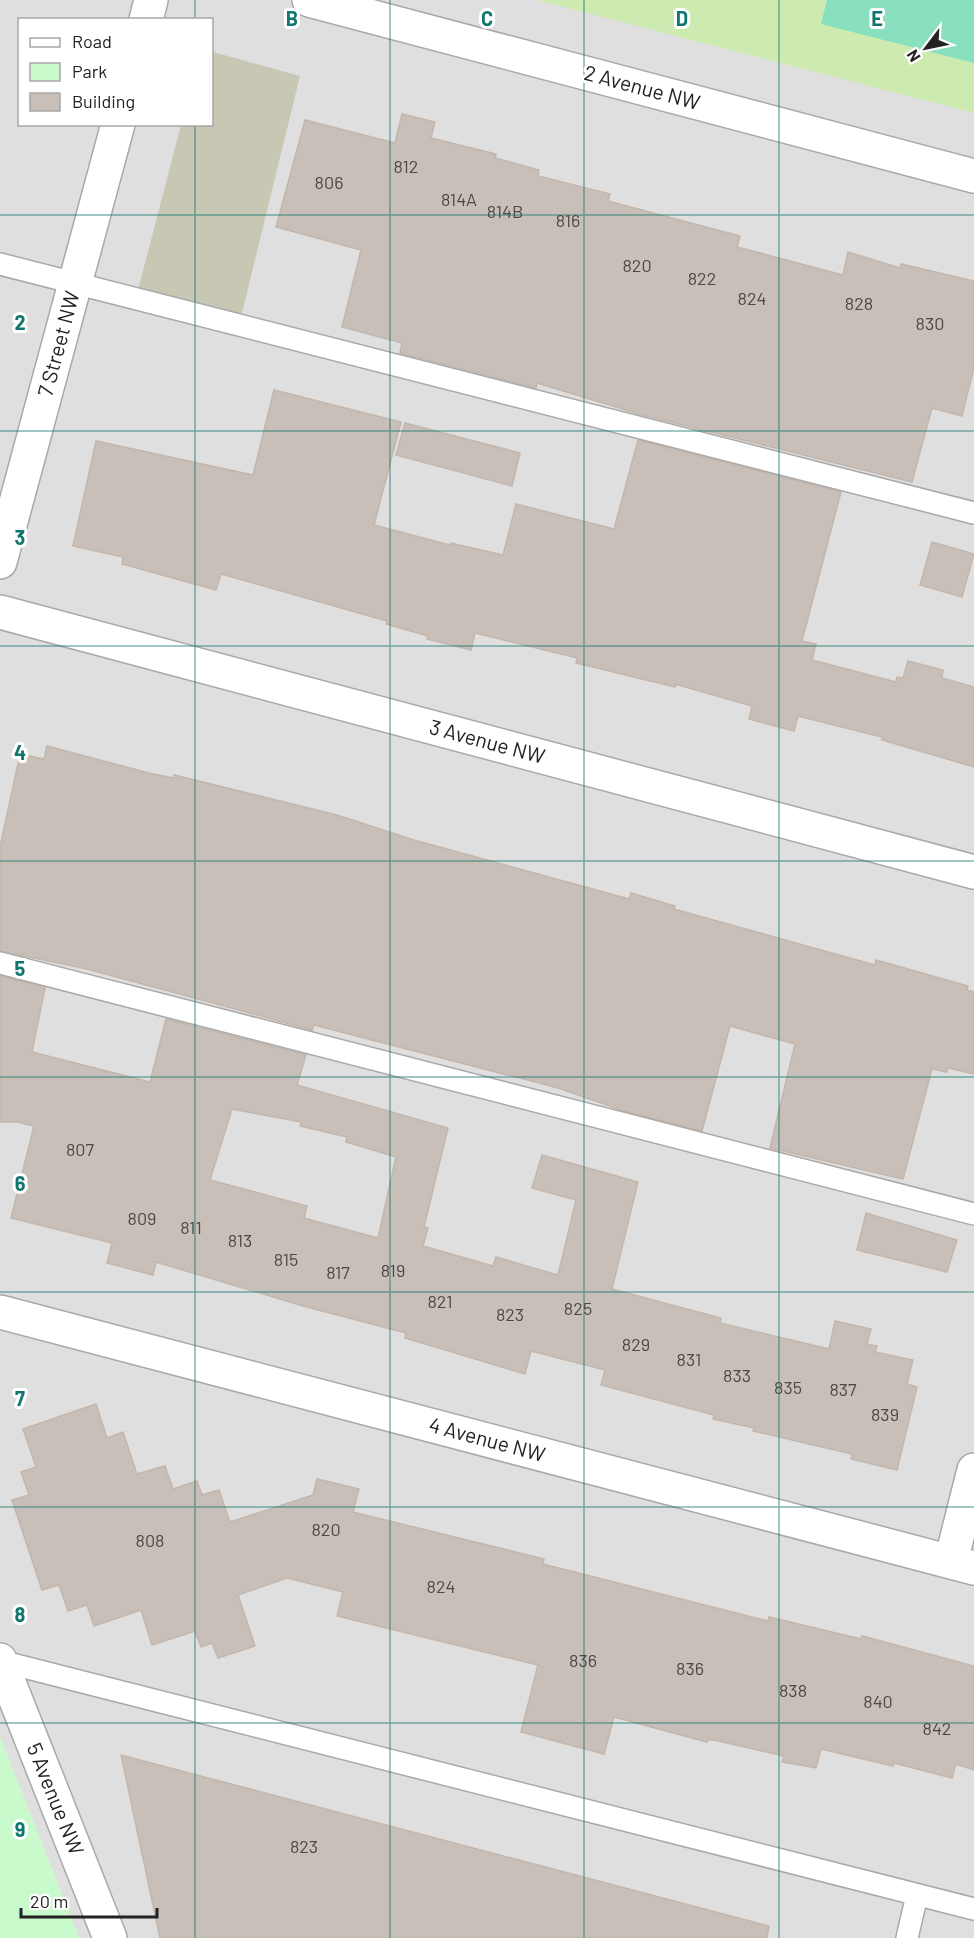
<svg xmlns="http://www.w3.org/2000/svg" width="974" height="1938" font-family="Barlow,sans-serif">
<rect width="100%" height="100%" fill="#f2efe9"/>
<!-- residential -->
<path fill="#e0dfdf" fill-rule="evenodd" d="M 0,0 L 974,0 L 974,1938 L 79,1938 L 0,1737 ZM 20,20 L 212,20 L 212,124 L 20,124 Z"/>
<!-- construction -->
<path fill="#c7c7b4" d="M 213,52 L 300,76 L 241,317 L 138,290 L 181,125 L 212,124 Z"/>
<!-- grass -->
<path fill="#cdebb0" d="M 537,0 L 974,0 L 974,113 Z"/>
<!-- park -->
<path fill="#c8facc" d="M 0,1737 L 79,1938 L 0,1938 Z"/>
<!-- pitch -->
<path fill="#88e0be" d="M 827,0 L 974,0 L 974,63 L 821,24 Z"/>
<!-- building -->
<path fill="#c7bfb8" stroke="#c4b6ab" stroke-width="1.5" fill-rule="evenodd" d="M 402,114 L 435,122 L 431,138 L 496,154 L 495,158 L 539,170 L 538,176 L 610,194 L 608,201 L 740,236 L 737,247 L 843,275 L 848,252 L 900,268 L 901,264 L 974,281 L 974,367 L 962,416 L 932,408 L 912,482 L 639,414 L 537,383 L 536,388 L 411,356 L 400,353 L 402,343 L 342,327 L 361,250 L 276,227 L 305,120 L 395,143 Z
M 274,390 L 401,422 L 374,525 L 450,545 L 451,543 L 503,555 L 516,504 L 614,529 L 638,440 L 841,492 L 802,641 L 816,644 L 812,660 L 896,682 L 897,677 L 903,678 L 908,661 L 943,670 L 942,678 L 974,687 L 974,767 L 882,740 L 882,737 L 798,716 L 794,731 L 749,719 L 752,706 L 675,684 L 675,687 L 576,663 L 577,658 L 475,633 L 471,650 L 427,639 L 428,636 L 386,624 L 387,621 L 221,574 L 216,590 L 122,564 L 123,557 L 73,546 L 96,441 L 253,475 Z
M 405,423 L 520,453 L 512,486 L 396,455 Z
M 932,542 L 974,554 L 962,597 L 920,585 Z
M 47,746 L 149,773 L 173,778 L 174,775 L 337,815 L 414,840 L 629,899 L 631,893 L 675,906 L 674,909 L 875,965 L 876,960 L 968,986 L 967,990 L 974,992 L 974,1074 L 948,1068 L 947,1072 L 932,1069 L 903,1179 L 770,1148 L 795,1044 L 730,1026 L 702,1131 L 624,1111 L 558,1088 L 314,1025 L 312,1030 L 87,969 L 0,951 L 0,847 L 20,754 L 44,759 Z
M 0,976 L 45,988 L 32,1052 L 150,1082 L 166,1019 L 306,1055 L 297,1085 L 448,1128 L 424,1227 L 428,1228 L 423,1246 L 493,1266 L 496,1257 L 558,1275 L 576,1200 L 532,1188 L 542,1155 L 638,1182 L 612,1289 L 721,1318 L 720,1323 L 829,1349 L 835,1321 L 871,1329 L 867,1344 L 877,1346 L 875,1352 L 913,1360 L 907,1384 L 917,1387 L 897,1470 L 851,1459 L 852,1454 L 753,1431 L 754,1428 L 713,1419 L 714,1415 L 601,1385 L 605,1370 L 531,1351 L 525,1374 L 405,1338 L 406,1333 L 303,1306 L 156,1262 L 153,1275 L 107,1263 L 112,1243 L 11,1218 L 34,1126 L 17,1122 L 0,1122 ZM 232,1109 L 301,1122 L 300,1126 L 347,1137 L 346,1142 L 396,1157 L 378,1238 L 304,1218 L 307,1206 L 210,1180 Z
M 866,1213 L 957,1240 L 947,1272 L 857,1250 Z
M 96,1404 L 107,1438 L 123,1432 L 137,1474 L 165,1466 L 173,1489 L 197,1481 L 202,1495 L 219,1490 L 230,1522 L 313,1495 L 317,1479 L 359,1489 L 353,1512 L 544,1559 L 543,1564 L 768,1621 L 769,1617 L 861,1639 L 862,1636 L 974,1666 L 974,1770 L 956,1764 L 952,1778 L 894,1763 L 893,1766 L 821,1749 L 816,1768 L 782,1762 L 784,1756 L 714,1740 L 708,1740 L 707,1742 L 614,1717 L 604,1754 L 521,1732 L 538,1665 L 337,1616 L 343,1592 L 287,1578 L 238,1595 L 255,1646 L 218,1658 L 212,1643 L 201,1647 L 195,1631 L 152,1645 L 141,1610 L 94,1626 L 87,1605 L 68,1611 L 59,1585 L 42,1590 L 12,1500 L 29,1495 L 21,1472 L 36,1467 L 23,1429 Z
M 121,1755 L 769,1926 L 767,1938 L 160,1938 Z"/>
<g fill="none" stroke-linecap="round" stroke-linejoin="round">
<defs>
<path id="lane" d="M 0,264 L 974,513
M 0,963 L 974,1214
M 0,1661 L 974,1909
M 907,1938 L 917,1895"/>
<path id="street" d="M 309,0 L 974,176
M 146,20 L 151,0
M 0,562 L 118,124
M 0,612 L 974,872
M 0,1312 L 974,1568
M 951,1561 L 974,1470
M 0,1660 L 110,1938"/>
</defs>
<!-- lane casing -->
<use href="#lane" stroke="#a9a9a9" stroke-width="24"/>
<!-- street casing -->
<use href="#street" stroke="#a9a9a9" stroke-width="36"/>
<!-- lane -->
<use href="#lane" stroke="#fff" stroke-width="21"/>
<!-- street -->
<use href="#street" stroke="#fff" stroke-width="33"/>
</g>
<!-- grid -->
<path fill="none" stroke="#0f766e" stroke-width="1.5" stroke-opacity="0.55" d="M 195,0 L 195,20M 390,0 L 390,1938M 584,0 L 584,1938M 779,0 L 779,1938M 195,124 L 195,1938M 0,215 L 974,215M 0,431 L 974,431M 0,646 L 974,646M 0,861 L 974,861M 0,1077 L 974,1077M 0,1292 L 974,1292M 0,1507 L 974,1507M 0,1723 L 974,1723"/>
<g text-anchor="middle" stroke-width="6" stroke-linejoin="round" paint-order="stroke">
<!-- number labels -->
<g font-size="18" fill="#4b4948">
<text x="406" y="173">812</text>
<text x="329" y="189">806</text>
<text x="459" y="206">814A</text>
<text x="505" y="218">814B</text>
<text x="568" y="227">816</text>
<text x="637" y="272">820</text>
<text x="702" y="285">822</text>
<text x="752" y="305">824</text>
<text x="859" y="310">828</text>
<text x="930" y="330">830</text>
<text x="80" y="1156">807</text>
<text x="142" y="1225">809</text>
<text x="191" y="1234">811</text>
<text x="240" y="1247">813</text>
<text x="286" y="1266">815</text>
<text x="393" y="1277">819</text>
<text x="338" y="1279">817</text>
<text x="440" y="1308">821</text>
<text x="578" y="1315">825</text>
<text x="510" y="1321">823</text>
<text x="636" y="1351">829</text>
<text x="689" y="1366">831</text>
<text x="737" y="1382">833</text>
<text x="788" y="1394">835</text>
<text x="843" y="1396">837</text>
<text x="885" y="1421">839</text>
<text x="326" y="1536">820</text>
<text x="150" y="1547">808</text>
<text x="441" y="1593">824</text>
<text x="583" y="1667">836</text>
<text x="690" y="1675">836</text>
<text x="793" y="1697">838</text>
<text x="878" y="1708">840</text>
<text x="937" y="1735">842</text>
<text x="304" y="1853">823</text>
</g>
<!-- street labels -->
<g font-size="21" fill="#222" stroke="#fff">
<text transform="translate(642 88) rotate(15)" y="7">2 Avenue NW</text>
<text transform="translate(59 344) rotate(-75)" y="7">7 Street NW</text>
<text transform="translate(487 742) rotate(15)" y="7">3 Avenue NW</text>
<text transform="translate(487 1440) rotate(15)" y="7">4 Avenue NW</text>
<text transform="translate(55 1799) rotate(68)" y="7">5 Avenue NW</text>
</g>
</g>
<g font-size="20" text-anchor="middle" font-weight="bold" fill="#0f766e" stroke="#fff" stroke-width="6" stroke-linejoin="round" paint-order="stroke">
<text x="292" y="26">B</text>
<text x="487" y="26">C</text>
<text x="682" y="26">D</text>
<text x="877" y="26">E</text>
<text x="20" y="330">2</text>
<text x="20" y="545">3</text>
<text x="20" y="760">4</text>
<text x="20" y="976">5</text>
<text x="20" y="1191">6</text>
<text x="20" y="1406">7</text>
<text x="20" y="1622">8</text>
<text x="20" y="1837">9</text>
</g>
<!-- legend -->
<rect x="18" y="18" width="195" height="108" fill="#ffffff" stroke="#a7a7a7" stroke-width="1.5"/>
<rect x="30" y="38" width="30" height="9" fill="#ffffff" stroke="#a7a7a7" stroke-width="1.5"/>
<text x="72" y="48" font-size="18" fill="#222222">Road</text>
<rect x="30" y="63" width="30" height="18" fill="#c8facc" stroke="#a7a7a7" stroke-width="1.5"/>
<text x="72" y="78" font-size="18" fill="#222222">Park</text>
<rect x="30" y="93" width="30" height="18" fill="#c7bfb8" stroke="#a7a7a7" stroke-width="1.5"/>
<text x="72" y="108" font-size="18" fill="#222222">Building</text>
<!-- north arrow -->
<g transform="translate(926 48) rotate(238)" stroke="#ffffff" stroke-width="4.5" paint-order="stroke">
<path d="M0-4.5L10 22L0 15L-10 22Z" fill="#222222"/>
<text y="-9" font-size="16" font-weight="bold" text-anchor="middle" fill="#222222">N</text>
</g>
<!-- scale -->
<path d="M21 1908v9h136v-9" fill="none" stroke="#222222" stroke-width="3"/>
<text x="30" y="1908" font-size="18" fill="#222222" stroke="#ffffff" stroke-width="4.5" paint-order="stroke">20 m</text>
</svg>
